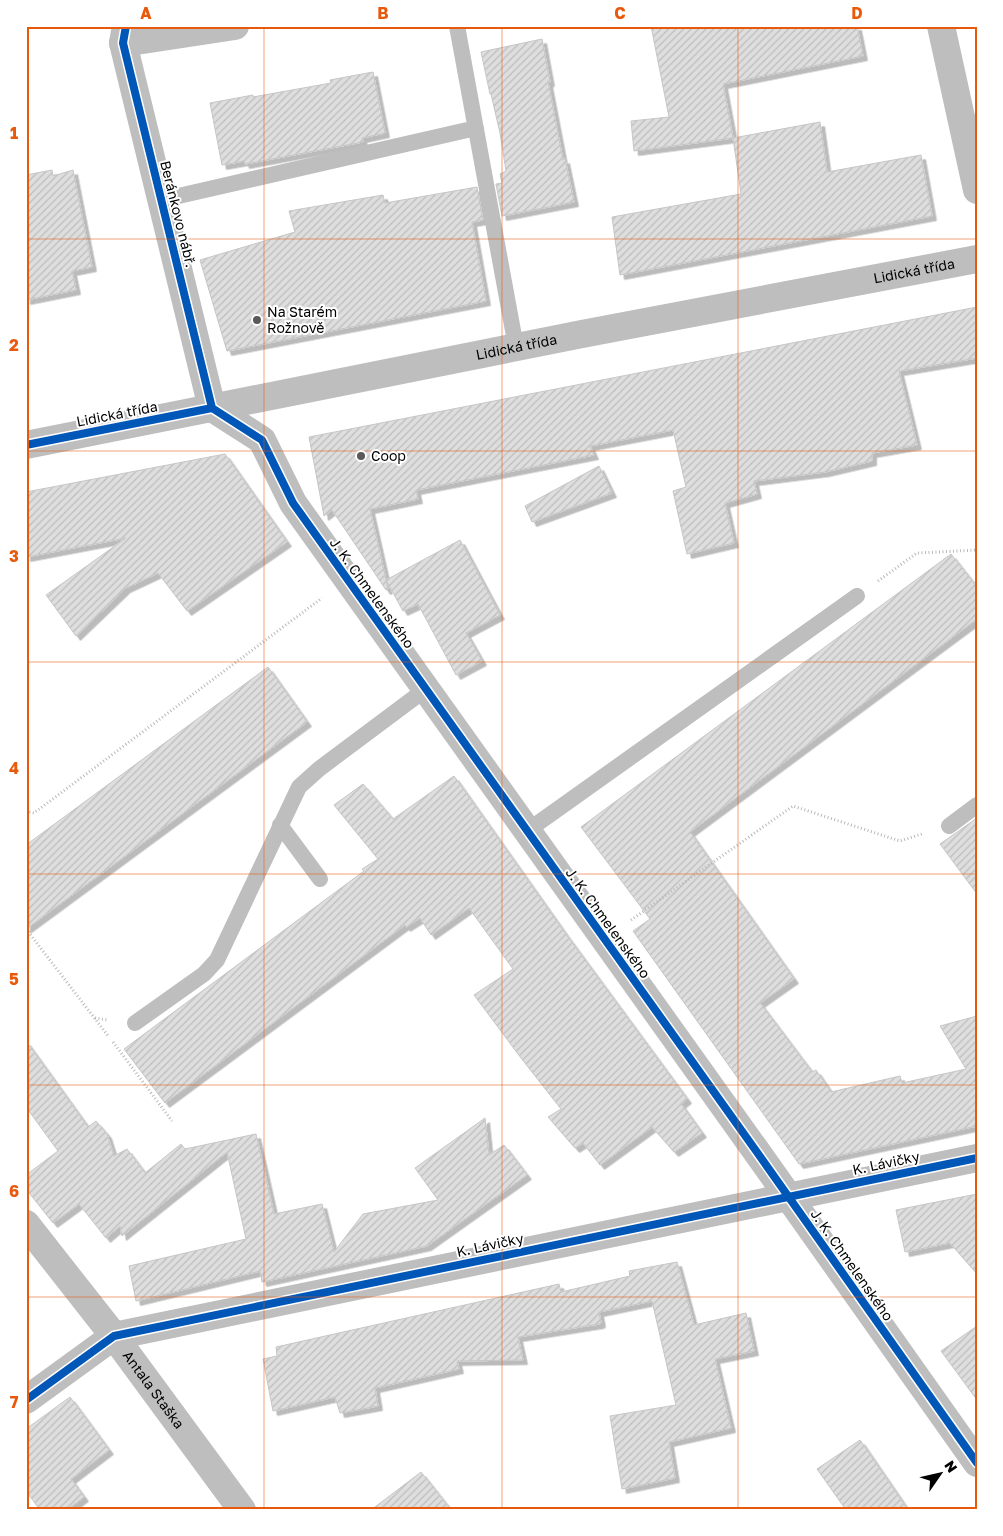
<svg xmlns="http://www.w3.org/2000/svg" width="1003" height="1536" font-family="'Golos Text',sans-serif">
<defs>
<pattern id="building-hatch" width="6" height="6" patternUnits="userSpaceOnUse" patternTransform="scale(1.25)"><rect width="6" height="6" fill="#dedede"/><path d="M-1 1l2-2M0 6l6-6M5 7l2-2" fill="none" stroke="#bdbdbd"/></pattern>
<filter id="shadow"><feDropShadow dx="4.5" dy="4.5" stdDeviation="0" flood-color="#0004"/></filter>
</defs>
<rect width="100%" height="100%" fill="#fff"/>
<!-- building -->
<path fill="url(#building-hatch)" stroke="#c6c6c6" filter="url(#shadow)" d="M 651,26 L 857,26 L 863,56 L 723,84 L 733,138 L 634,151 L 631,121 L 669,117 Z
M 542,39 L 550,82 L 548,82 L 563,160 L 565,159 L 574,202 L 502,216 L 496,184 L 502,183 L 500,174 L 506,171 L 500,133 L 491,94 L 490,94 L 481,52 Z
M 373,72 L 385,133 L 362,138 L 363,142 L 245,164 L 244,161 L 222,165 L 210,103 L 253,95 L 253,97 L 331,83 L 330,80 Z
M 820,122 L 827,172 L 921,155 L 932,216 L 620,275 L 612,217 L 741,194 L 733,138 Z
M 52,170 L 53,176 L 73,170 L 92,267 L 72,271 L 76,290 L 26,300 L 26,175 Z
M 477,187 L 483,220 L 472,222 L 486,301 L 227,351 L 200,260 L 295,232 L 289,211 L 383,195 L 385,203 Z
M 977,307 L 977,358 L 899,371 L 917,445 L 872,453 L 872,461 L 825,472 L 754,481 L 757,494 L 725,503 L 734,543 L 687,554 L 673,491 L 686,487 L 673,430 L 590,446 L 594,455 L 416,490 L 418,499 L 370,509 L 388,589 L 386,590 L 332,510 L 324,516 L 309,437 Z
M 225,454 L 287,542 L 187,611 L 158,573 L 126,588 L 76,636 L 46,595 L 126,538 L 26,557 L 26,492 Z
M 599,466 L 612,493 L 532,522 L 525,506 Z
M 460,540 L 500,615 L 466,633 L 482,661 L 456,675 L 418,604 L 403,611 L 386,580 Z
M 951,554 L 977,587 L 977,619 L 690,832 L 794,979 L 760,1003 L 812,1072 L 816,1070 L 831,1092 L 900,1076 L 902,1083 L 966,1069 L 940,1026 L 977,1016 L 977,1126 L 799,1164 L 633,931 L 650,919 L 581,827 Z
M 268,667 L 307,722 L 26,929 L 26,845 Z
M 454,776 L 565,933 L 687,1099 L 681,1104 L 702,1133 L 674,1152 L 652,1127 L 600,1165 L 583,1143 L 575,1148 L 548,1117 L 561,1109 L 521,1058 L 474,995 L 513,969 L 469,908 L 431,935 L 420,918 L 406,927 L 405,925 L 165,1103 L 124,1049 L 364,871 L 362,869 L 378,859 L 334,805 L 363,784 L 393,819 Z
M 977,818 L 977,894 L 940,844 Z
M 26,1041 L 88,1127 L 96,1121 L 107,1134 L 114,1156 L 127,1149 L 145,1173 L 181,1144 L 185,1149 L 256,1134 L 274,1214 L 322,1204 L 334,1252 L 363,1214 L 438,1200 L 415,1168 L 485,1118 L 489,1155 L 504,1145 L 527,1175 L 427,1246 L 262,1282 L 260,1271 L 136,1301 L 129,1266 L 246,1239 L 227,1152 L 122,1236 L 120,1226 L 106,1238 L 79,1204 L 53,1223 L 26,1189 L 26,1175 L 58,1151 L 26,1107 Z
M 977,1194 L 977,1274 L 950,1243 L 905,1252 L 896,1210 Z
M 677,1262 L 694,1325 L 746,1313 L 754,1351 L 715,1359 L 731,1428 L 669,1442 L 675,1478 L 622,1489 L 610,1416 L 676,1405 L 652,1301 L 599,1312 L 601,1323 L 599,1324 L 518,1337 L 523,1360 L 457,1361 L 459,1369 L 375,1388 L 378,1406 L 340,1413 L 335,1397 L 273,1411 L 263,1359 L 277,1356 L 276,1347 L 559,1284 L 561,1292 L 630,1276 L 629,1271 Z
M 977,1326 L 977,1400 L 941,1351 Z
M 70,1397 L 109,1450 L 71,1479 L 84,1497 L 67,1510 L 40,1510 L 26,1491 L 26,1429 Z
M 860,1440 L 908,1510 L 846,1510 L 817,1469 Z
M 421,1472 L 451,1510 L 371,1510 Z"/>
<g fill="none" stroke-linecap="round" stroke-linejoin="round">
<!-- path -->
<path stroke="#b9b9b9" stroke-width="3" stroke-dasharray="1 2.5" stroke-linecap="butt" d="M 878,581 L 917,553 L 977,550
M 26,811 L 34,813 L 322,598
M 631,920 L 793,806 L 900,841 L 922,834
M 26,929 L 109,1037
M 95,1018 L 107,1020
M 113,1042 L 172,1121"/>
<!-- service -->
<path stroke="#bebebe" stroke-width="16" d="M 457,26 L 516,347
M 161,200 L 476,128
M 280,825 L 320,879
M 949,826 L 977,805
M 527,831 L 857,596
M 135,1023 L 204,974 L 217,960 L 299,787 L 319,769 L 426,689"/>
<!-- minor -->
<g stroke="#bebebe" stroke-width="28">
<path d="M 126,26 L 123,43 L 212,408 L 262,440 L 293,503 L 759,1155 L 977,1463"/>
<path d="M 941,26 L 977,190"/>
<path d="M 123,43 L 235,26"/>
<path id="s1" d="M 26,1224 L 114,1336 L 242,1510"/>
<path d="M 26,1400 L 114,1336 L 977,1158"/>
</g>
<!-- tertiary -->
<path stroke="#bebebe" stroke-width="28" id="s2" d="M 26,445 L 582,334 L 977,259"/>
<defs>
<path id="cycleway" d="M 126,26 L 123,43 L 212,408
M 212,408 L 262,440 L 293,503 L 759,1155 L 977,1463
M 26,445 L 212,408
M 26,1400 L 114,1336 L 977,1158"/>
</defs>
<!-- cycleway casing -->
<use href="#cycleway" stroke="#fff" stroke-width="11"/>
<!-- cycleway -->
<use href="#cycleway" stroke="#0057b8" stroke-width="8"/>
</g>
<!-- grid -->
<path fill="none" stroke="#e8590c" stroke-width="1" stroke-opacity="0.55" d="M 264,26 L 264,1510M 502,26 L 502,1510M 738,26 L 738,1510M 26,239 L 977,239M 26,451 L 977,451M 26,662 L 977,662M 26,874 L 977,874M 26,1085 L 977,1085M 26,1297 L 977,1297"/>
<!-- markers -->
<g fill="#595959" stroke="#fff" stroke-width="2">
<circle cx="257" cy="320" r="5"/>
<circle cx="361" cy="456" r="5"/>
</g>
<g text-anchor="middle" stroke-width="4" stroke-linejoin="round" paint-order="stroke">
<!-- street labels -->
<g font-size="14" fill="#000" stroke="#fff">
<text transform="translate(178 214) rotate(76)" y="5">Beránkovo nábř.</text>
<text dy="5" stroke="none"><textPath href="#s2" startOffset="905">Lidická třída</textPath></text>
<text dy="5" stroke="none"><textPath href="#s2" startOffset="500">Lidická třída</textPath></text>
<text transform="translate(117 414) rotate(-11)" y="5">Lidická třída</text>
<text transform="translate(372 593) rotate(54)" y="5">J. K. Chmelenského</text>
<text transform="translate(608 923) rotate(54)" y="5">J. K. Chmelenského</text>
<text transform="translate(886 1163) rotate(-12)" y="5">K. Lávičky</text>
<text transform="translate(490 1245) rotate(-12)" y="5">K. Lávičky</text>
<text transform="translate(852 1265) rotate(55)" y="5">J. K. Chmelenského</text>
<text dy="5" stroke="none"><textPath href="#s1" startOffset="209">Antala Staška</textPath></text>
</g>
<!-- poi labels -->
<g font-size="14" fill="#000" stroke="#fff" text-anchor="start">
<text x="267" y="317">Na Starém<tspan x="267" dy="16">Rožnově</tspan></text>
<text x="371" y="461">Coop</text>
</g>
</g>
<!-- border -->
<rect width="1003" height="1536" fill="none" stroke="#ffffff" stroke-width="55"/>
<!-- north arrow -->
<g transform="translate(940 1474) rotate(56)" stroke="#ffffff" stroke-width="4" paint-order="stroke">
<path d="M0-4L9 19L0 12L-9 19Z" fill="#000000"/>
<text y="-8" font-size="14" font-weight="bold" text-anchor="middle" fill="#000000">N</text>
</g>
<rect x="28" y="28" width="948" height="1480" fill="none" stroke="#e8590c" stroke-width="2"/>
<g font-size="16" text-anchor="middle" font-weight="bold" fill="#e8590c">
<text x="146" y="19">A</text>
<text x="383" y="19">B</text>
<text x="620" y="19">C</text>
<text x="857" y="19">D</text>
<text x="14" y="139">1</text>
<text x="14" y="351">2</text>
<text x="14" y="562">3</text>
<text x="14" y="774">4</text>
<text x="14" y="985">5</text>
<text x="14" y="1197">6</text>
<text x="14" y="1408">7</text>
</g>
</svg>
